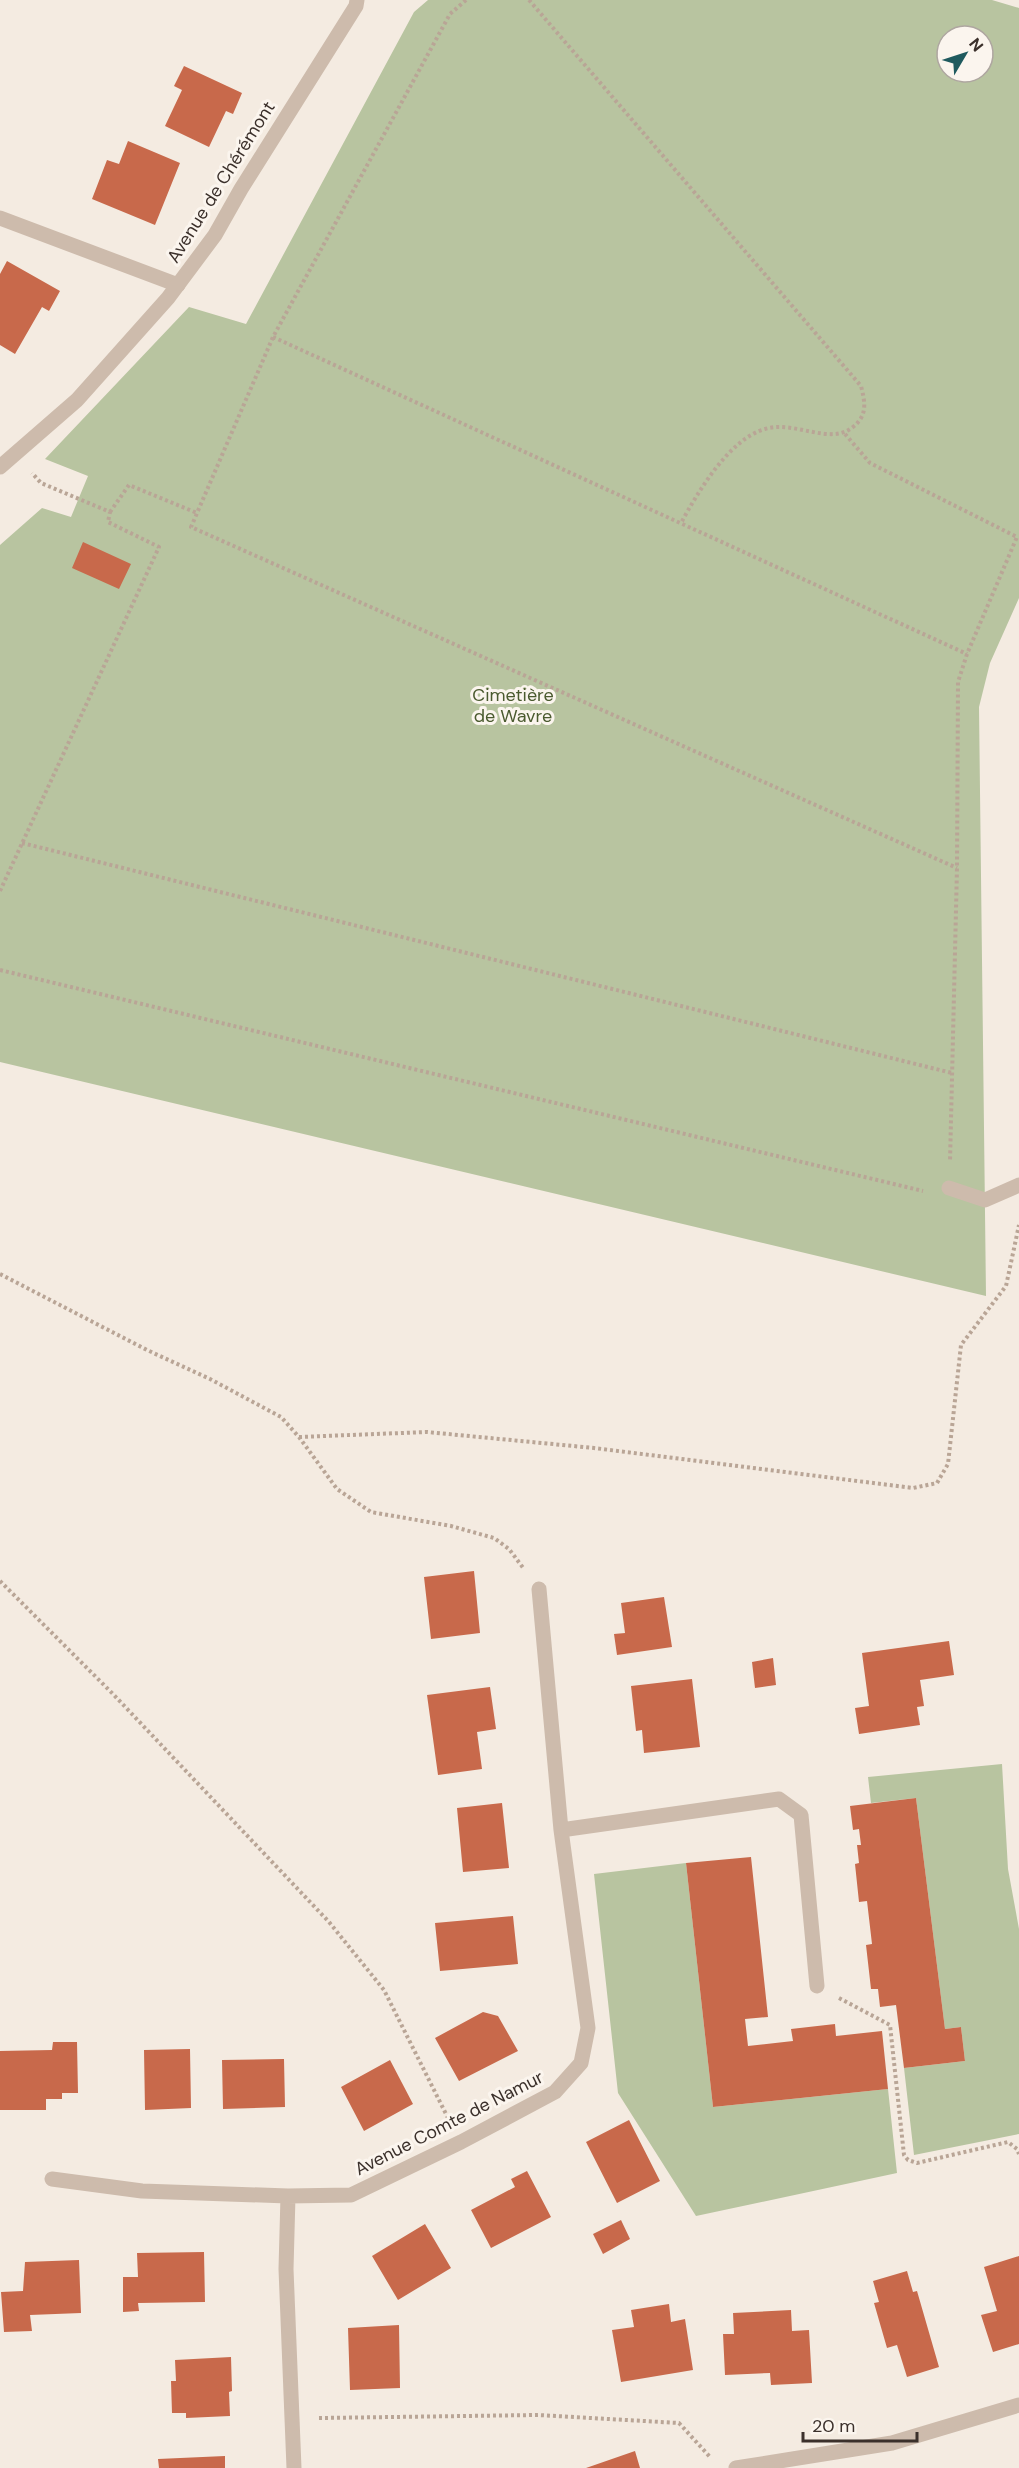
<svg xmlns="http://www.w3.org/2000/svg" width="1019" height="2468" font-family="'DM Sans',sans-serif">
<rect width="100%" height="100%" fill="#f4ebe1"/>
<!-- green -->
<path fill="#b8c4a0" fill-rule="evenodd" d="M 428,0 L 992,0 L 1019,8 L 1019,598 L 990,663 L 979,707 L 986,1296 L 0,1062 L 0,545 L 42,508 L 71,517 L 88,476 L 45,459 L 189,307 L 246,324 L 414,12 ZM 947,36 L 983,36 L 983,72 L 947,72 Z
M 1002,1764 L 1008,1869 L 1019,1929 L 1019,2134 L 914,2155 L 904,2068 L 965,2061 L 961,2027 L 945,2029 L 916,1798 L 871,1803 L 868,1777 Z
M 686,1863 L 713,2107 L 888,2089 L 897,2173 L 696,2216 L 618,2093 L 594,1874 Z"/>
<!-- building -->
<path fill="#c8694b" d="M 184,66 L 242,93 L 233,114 L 226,111 L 209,147 L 165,126 L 182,90 L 174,86 Z
M 128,141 L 180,163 L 155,225 L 92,199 L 107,160 L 119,164 Z
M 7,261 L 60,291 L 49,311 L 42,307 L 15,354 L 0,345 L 0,274 Z
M 83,542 L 131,564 L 119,589 L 72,568 Z
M 474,1571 L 480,1633 L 431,1639 L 424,1577 Z
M 664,1597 L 672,1647 L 617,1655 L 614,1634 L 625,1633 L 621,1603 Z
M 949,1641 L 954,1675 L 920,1680 L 924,1706 L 917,1707 L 920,1725 L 859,1734 L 855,1708 L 869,1706 L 862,1653 Z
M 773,1658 L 776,1685 L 755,1688 L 752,1662 Z
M 692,1679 L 700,1747 L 644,1753 L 642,1730 L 636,1731 L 631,1686 Z
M 490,1687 L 496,1729 L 477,1732 L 482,1769 L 438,1775 L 427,1695 Z
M 916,1798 L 945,2029 L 961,2027 L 965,2061 L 904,2068 L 896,2005 L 880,2007 L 878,1989 L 871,1989 L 866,1945 L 872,1944 L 867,1901 L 859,1902 L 855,1864 L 859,1863 L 857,1845 L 861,1845 L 859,1829 L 853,1830 L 850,1806 Z
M 502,1803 L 509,1868 L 463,1872 L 457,1808 Z
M 751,1857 L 768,2017 L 745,2019 L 748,2046 L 793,2041 L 791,2029 L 835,2024 L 836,2036 L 882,2031 L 888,2089 L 713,2107 L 686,1863 Z
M 513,1916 L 518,1964 L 440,1971 L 435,1923 Z
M 483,2012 L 498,2016 L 518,2051 L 459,2081 L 435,2038 Z
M 53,2042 L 77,2042 L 78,2093 L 62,2093 L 62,2099 L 46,2099 L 46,2110 L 0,2110 L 0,2051 L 52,2050 Z
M 190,2049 L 191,2108 L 145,2110 L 144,2050 Z
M 284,2059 L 285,2107 L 223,2109 L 222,2060 Z
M 390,2060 L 413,2104 L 364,2131 L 341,2087 Z
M 629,2120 L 660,2181 L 617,2203 L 586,2142 Z
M 527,2171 L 551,2217 L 491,2248 L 471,2210 L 515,2187 L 511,2179 Z
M 621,2220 L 630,2239 L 603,2254 L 593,2234 Z
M 425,2224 L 451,2268 L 398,2300 L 372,2256 Z
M 204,2252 L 205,2302 L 138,2303 L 139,2311 L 123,2312 L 123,2277 L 138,2277 L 137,2253 Z
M 1019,2256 L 1019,2344 L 993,2352 L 981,2315 L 997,2311 L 984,2267 Z
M 79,2260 L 81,2313 L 30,2315 L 32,2331 L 4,2332 L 1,2292 L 23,2291 L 25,2262 Z
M 907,2271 L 913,2292 L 917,2291 L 939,2367 L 907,2377 L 897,2345 L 887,2348 L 874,2303 L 879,2302 L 873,2281 Z
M 669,2304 L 671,2322 L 685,2319 L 693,2370 L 621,2382 L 612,2330 L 634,2327 L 631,2310 Z
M 791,2310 L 792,2331 L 809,2330 L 812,2383 L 771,2385 L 770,2373 L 725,2375 L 723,2334 L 734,2334 L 733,2313 Z
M 399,2325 L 400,2388 L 350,2390 L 348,2328 Z
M 231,2357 L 232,2391 L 229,2392 L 230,2416 L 186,2418 L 186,2413 L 172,2413 L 171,2381 L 176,2381 L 175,2360 Z
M 635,2451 L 640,2468 L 586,2468 Z
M 225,2456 L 225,2468 L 159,2468 L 158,2459 Z"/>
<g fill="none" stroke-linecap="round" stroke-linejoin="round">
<!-- path -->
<path stroke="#b9a596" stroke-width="4" stroke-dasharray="3 3" stroke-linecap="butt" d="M 466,0 L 450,14 L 273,337 L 191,527 L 957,868
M 529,0 L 861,386 C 865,402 868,415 853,427 C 830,446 795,420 765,429 C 729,439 698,492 681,523
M 273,337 L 967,654
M 845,434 L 870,463 L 1017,537 L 967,654 L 958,682 L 957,868 L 950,1162
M 110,512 L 129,485 L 197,513
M 22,843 L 952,1073
M 0,891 L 159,547 L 108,522 L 110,512 L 41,483 L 32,473
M 0,970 L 923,1191
M 0,1274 L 147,1350 L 210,1379 L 281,1417 L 299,1437 L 337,1489 L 371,1512 L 451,1526 L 494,1538 L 509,1549 L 524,1569
M 299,1437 L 427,1432 L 594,1448 L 913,1488 L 937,1483 L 948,1464 L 961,1345 L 1006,1286 L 1019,1225
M 0,1581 L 113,1694 L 329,1922 L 384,1990 L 448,2118
M 839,1998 L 890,2025 L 904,2155 L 908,2160 L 917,2163 L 1008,2142 L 1017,2149 L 1019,2154
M 319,2418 L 538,2415 L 679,2423 L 711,2458"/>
<!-- lane -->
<path stroke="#cdbbac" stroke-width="15" d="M 0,218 L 178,285"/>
<!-- street -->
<path stroke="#cdbbac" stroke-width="15" d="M 0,467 L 77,400 L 168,298 L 215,235 L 241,189 L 356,6 L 357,0
M 949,1188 L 985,1200 L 1019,1185
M 561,1830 L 779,1799 L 801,1815 L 817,1986
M 52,2179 L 142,2191 L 288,2196
M 294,2468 L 286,2269 L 288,2196 L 351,2195 L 461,2142 L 555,2092 L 581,2063 L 588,2028 L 561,1830 L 539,1589
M 736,2468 L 892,2443 L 1019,2405"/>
</g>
<g text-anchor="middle" stroke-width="6" stroke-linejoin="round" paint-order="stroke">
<!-- street labels -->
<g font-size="18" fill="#3b302b" stroke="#fbf5ee">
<text transform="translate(221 182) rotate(-58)" y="6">Avenue de Chérémont</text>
<text transform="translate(449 2123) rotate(-27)" y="6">Avenue Comte de Namur</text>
</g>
<!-- park labels -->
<g font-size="18" fill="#4a5a2e" stroke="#fbf5ee">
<text x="513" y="701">Cimetière<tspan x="513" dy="21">de Wavre</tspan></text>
</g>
</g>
<!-- north arrow -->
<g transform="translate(965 54) rotate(51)"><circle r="28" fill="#fbf5ee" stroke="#aea6a0" stroke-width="1.5"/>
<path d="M0-4.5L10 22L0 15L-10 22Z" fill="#1f5a5e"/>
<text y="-9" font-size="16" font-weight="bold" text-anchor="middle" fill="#3b302b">N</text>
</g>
<!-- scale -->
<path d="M803 2432v9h114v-9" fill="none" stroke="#3b302b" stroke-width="3"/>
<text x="812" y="2432" font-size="18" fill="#3b302b" stroke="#fbf5ee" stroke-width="4.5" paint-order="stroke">20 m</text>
</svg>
